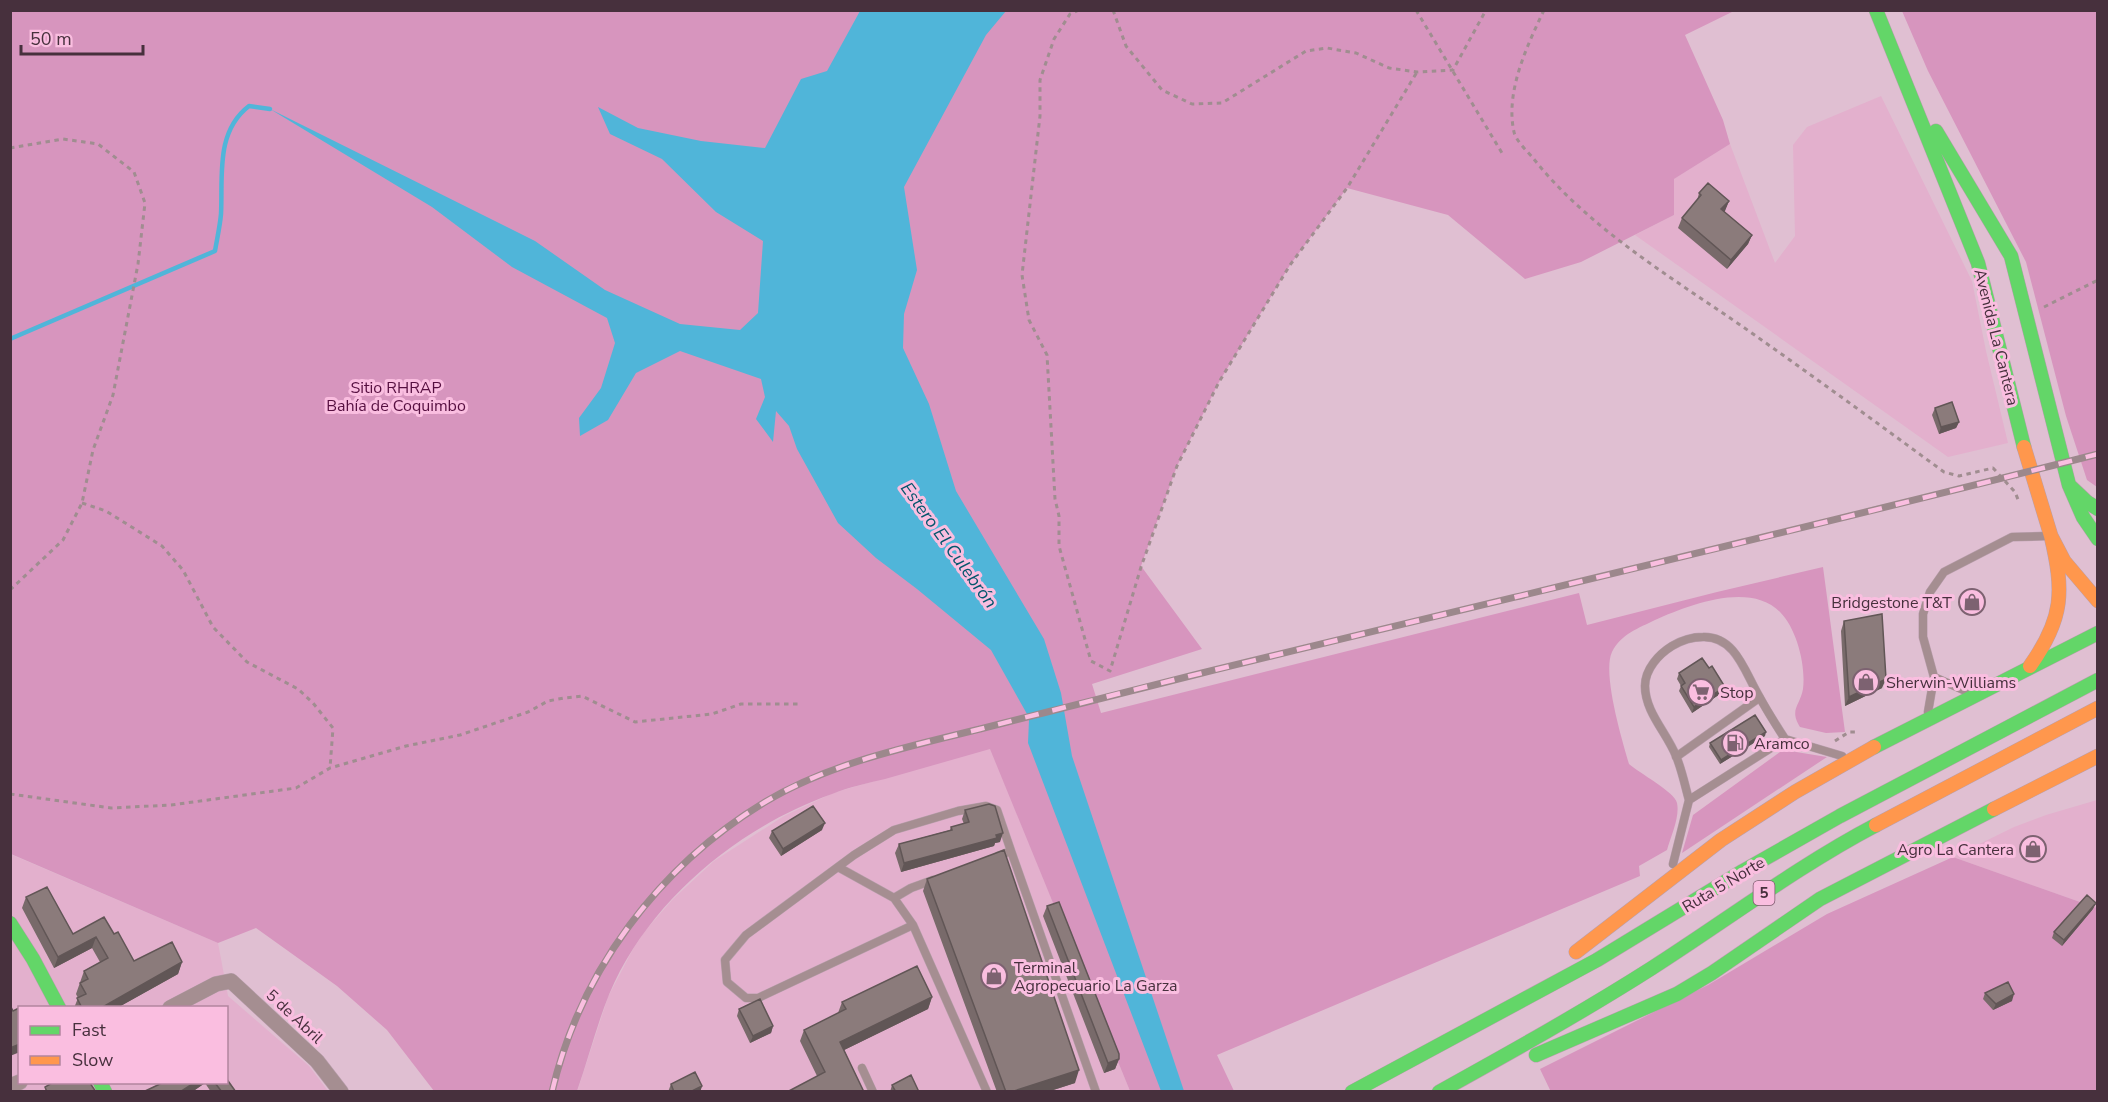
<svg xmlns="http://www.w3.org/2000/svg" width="2108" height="1102" font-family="'Nunito Sans',sans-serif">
<rect width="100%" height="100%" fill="#e0bfd2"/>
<!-- built -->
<path fill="#e3b0cd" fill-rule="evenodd" d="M 1881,96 L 1972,281 L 1986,351 L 2008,443 L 1948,457 L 1635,235 L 1674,215 L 1674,179 L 1730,144 L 1775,263 L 1795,236 L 1793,145 L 1807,127 Z
M 990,748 L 1130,1091 L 577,1092 L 608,997 L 633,949 L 645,931 L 673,899 L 714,861 L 784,816 L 833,793 Z
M 2097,800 L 2097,908 L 1953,857 L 2014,827 L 2046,815 Z
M 10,854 L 218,943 L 228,996 L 309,1066 L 328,1091 L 11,1091 ZM 20,1008 L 226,1008 L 226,1082 L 20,1082 Z"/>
<!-- green -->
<path fill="#d795be" d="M 11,11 L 1734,11 L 1685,35 L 1723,120 L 1730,144 L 1674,179 L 1674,215 L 1581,262 L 1525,279 L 1448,215 L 1347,188 L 1290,265 L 1219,382 L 1177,466 L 1141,566 L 1202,649 L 1092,684 L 1101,713 L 1579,593 L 1587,625 L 1717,592 L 1823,567 L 1845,732 L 1826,733 L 1800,727 C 1789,709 1800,706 1803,689 C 1806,666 1797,629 1780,612 C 1750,581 1688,605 1655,620 C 1639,628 1621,634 1612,652 C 1602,673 1622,740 1629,764 C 1639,773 1675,792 1677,803 C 1680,817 1671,836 1667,850 L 1639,866 L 1640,876 L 1217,1055 L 1234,1091 L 1130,1091 L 990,749 C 955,759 920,769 885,779 C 868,783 849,787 832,794 C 745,825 664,889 620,971 C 600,1009 591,1052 577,1091 L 434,1091 L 387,1030 L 337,986 L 256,928 L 218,943 L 11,854 Z
M 1902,11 L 2097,11 L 2097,487 L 2087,480 L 2066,416 L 2026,262 L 1928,71 Z
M 1790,751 L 1827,757 L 1682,853 L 1693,815 L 1780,752 Z
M 1953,857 L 2097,908 L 2097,1091 L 1551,1092 L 1540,1069 L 1708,985 L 1827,914 Z"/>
<!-- water -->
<path fill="#50b5d9" d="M 860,11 L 1006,11 L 986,35 L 904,187 L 917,270 L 904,314 L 903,348 L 929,404 L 956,491 L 1044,639 L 1061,693 L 1072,756 L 1184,1091 L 1161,1091 L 1028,743 L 1029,720 L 1027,714 L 991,650 L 917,589 L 876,558 L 838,523 L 797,449 L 789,426 L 776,411 L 773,442 L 756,419 L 765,397 L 761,379 L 680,351 L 636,373 L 608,420 L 580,436 L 579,418 L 601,388 L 615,343 L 607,318 L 512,267 L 432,207 L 270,109 L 535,241 L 605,290 L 680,324 L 740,330 L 758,313 L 763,241 L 716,212 L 662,159 L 610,134 L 598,107 L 638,128 L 701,141 L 765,148 L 801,79 L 827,71 Z"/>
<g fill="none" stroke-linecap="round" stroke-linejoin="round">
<!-- stream -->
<path stroke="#50b5d9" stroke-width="4.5" d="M 10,339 L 215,251 C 217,239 220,226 221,214 C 223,177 215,132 249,106 L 270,109"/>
<defs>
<path id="lane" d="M 1934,677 L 1968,692
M 1928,712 L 1934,677 L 1923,637 L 1923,614 L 1930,592 L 1944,572 L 2012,537 L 2048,536
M 1676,757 L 1759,698
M 1689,800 C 1685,786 1682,770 1676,756 C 1667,733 1645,712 1645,686 C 1645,669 1659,654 1672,646 C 1682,640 1692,637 1703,637 C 1736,636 1745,673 1759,696 C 1767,711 1776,725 1785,739
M 998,856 L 1011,851 L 1096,1092
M 1673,864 L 1689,800 L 1785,739 L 1842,756
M 838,867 L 894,898
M 933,880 L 911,888 L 894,898 L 913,925 L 987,1092
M 913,925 L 758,998 L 746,998 L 727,982 L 725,960 L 746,935 L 854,855 L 894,830 L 958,811 L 986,806 L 997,810 L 1011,851
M 862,1068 L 873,1092"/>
<path id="street" d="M 170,1008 L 216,984 L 231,981 L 317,1061 L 341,1092
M 10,1086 L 20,1082"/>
<path id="fast" d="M 1876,10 L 1978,263 L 2024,447
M 1936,131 L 2011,256 L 2069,485 L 2083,517 L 2098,539
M 2069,485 L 2087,502 L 2098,509
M 1874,747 L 2098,633
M 10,923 L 33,959 L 59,1008
M 1536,1055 L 1677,994 L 1712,973 L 1820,899 L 1994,809
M 100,1082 L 105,1092
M 1352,1092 L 1597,960 L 1743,871 L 1840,816 L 2098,680
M 1439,1092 C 1511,1052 1583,1012 1652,968 C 1727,920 1798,866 1876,825"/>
<path id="slow" d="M 2024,447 L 2051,536 L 2064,561 L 2098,601
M 2030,666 C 2064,618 2064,591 2051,536
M 1994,809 L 2098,756
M 1876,825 L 2098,708
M 1576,952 L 1721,840 L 1795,792 L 1874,747"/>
</defs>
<!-- lane casing -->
<use href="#lane" stroke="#b99fad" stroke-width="9"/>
<!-- street casing -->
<use href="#street" stroke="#b99fad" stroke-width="16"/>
<!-- fast casing -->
<use href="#fast" stroke="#b99fad" stroke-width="15"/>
<!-- slow casing -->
<use href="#slow" stroke="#b99fad" stroke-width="15"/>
<!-- path -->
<path stroke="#a08d90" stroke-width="3" stroke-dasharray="4.5 4.5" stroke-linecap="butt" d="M 1079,10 L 1070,14 L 1054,39 L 1040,80 L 1040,116 L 1022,275 L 1029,320 L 1047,355 L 1055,499 L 1059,516 L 1059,546 L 1091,661 L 1110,671 L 1141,567 L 1177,466 L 1219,382 L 1290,265 L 1347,188 L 1417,72
M 1113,10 L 1126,46 L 1162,90 L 1192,104 L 1222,103 L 1306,51 L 1327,48 L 1356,53 L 1389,68 L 1417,72 L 1453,70 L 1486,10
M 1416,10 L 1502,153
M 1544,10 C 1527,46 1505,92 1514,132 C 1516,141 1527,151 1533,158 C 1593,234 1685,285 1763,341 C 1824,384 1884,428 1944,472 L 1959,476 L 1993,468 L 2015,492 L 2019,502
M 10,148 L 63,139 L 98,144 L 134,172 L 145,203 L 138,264 L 113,395 L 93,450 L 82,503 L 63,540 L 10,590
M 2044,307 L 2098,280
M 82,503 L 106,511 L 162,546 L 183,570 L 213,627 L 247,662 L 298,689 L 313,703 L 333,728 L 330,768
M 1835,741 L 1849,732 L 1856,732
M 10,794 L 111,808 L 171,805 L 296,788 L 330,768 L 406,746 L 460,735 L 528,712 L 548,701 L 564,698 L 582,696 L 635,722 L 712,714 L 741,704 L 799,704"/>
<!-- lane -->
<use href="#lane" stroke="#a58e91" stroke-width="8"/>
<!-- street -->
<use href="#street" stroke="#a58e91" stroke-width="15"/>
<!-- fast -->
<use href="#fast" stroke="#63d668" stroke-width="14"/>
<!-- slow -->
<use href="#slow" stroke="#ff974d" stroke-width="14"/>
<defs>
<path id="rail" d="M 552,1092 C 580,971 659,866 765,802 C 830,763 907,747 980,729 C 1054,710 1128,691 1202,673 C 1500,600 1800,530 2098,454"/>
</defs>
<!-- rail casing -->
<use href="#rail" stroke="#9c888c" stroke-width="7"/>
<!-- rail -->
<use href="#rail" stroke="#fabee0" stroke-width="4.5" stroke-dasharray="14" stroke-linecap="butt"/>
</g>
<!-- wall -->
<path fill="#786a6a" d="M 1699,193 L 1729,201 L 1724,212 L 1752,235 L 1748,244 L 1727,269 L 1678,228 L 1682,218 L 1697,201 Z
M 1935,408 L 1959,422 L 1956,428 L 1939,434 L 1932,415 Z
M 1844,621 L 1882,688 L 1845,706 L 1841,631 Z
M 1709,668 L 1723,692 L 1692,713 L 1679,691 L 1681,686 L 1677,679 L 1679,673 Z
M 1765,736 L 1720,764 L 1709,747 L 1710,743 Z
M 965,810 L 1000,842 L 995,843 L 994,846 L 901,872 L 895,853 L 899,844 L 950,830 L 951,827 L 964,824 L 962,819 Z
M 822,830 L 781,856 L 769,838 L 772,831 Z
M 927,879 L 1075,1083 L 1047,1092 L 997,1092 L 923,891 Z
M 26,897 L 73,934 L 114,934 L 134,961 L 182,962 L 178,974 L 117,1008 L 74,1008 L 78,998 L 76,994 L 84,971 L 100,962 L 92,948 L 54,968 L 22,908 Z
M 1047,906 L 1119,1059 L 1115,1069 L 1104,1073 L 1043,916 Z
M 2093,909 L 2062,946 L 2052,938 L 2054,932 Z
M 1985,993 L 2012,1001 L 1993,1010 L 1983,999 Z
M 932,997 L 928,1009 L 844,1050 L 864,1092 L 817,1076 L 800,1041 L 804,1030 L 838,1013 L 842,1002 Z
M 739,1009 L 773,1026 L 771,1033 L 750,1043 L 737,1016 Z
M 162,1083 L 226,1083 L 236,1092 L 211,1092 L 205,1083 L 192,1092 L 143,1092 Z
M 671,1084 L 702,1086 L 700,1092 L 668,1092 Z
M 892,1085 L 919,1092 L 890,1092 Z"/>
<!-- shaded-wall -->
<path fill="#615656" d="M 1729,201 L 1725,211 L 1718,219 L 1721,209 Z
M 1752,235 L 1748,244 L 1727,269 L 1731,260 Z
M 1959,422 L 1956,428 L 1939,434 L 1941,427 Z
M 1886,679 L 1882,688 L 1845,706 L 1849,697 Z
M 1725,687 L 1723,692 L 1692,713 L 1694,707 Z
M 1766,732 L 1765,736 L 1720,764 L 1721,760 Z
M 825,823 L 822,830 L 781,856 L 783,849 Z
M 1003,833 L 1000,842 L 995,843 L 994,846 L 901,872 L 904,863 Z
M 2096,903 L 2093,909 L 2062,946 L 2064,940 Z
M 96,937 L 92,948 L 54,968 L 58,957 Z
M 182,962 L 178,974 L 117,1008 L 101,1008 Z
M 2014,994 L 2012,1001 L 1993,1010 L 1996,1004 Z
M 932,997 L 928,1009 L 836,1054 L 840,1042 Z
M 773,1026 L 771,1033 L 750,1043 L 753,1036 Z
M 20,1044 L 20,1052 L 10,1056 L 10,1048 Z
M 1119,1059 L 1115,1069 L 1104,1073 L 1108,1063 Z
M 1079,1070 L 1075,1083 L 1047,1092 L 1011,1092 Z
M 194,1083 L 205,1083 L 192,1092 L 180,1092 Z
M 702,1086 L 700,1092 L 690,1092 Z"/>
<!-- building -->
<path fill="#8b7b7b" stroke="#615656" stroke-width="1.5" d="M 1708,183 L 1729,201 L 1721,209 L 1752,235 L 1731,260 L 1682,218 L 1701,195 L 1699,193 Z
M 1952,402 L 1959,422 L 1941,427 L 1935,408 Z
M 1882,614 L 1886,679 L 1849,697 L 1844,621 Z
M 1702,658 L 1709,668 L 1712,666 L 1725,687 L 1694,707 L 1681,686 L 1685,683 L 1679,673 Z
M 1755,715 L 1766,732 L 1721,760 L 1710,743 Z
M 989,804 L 995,806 L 1003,833 L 996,835 L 997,838 L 904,863 L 899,844 L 952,830 L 951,827 L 969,822 L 965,810 Z
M 813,806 L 825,823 L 783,849 L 772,831 Z
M 1004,850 L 1079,1070 L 1011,1092 L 1006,1092 L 927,879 Z
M 47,887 L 73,934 L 104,917 L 114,934 L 118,932 L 134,961 L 172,942 L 182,962 L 101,1008 L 82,1008 L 77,998 L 86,994 L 80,983 L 88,979 L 84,971 L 108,958 L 96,937 L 58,957 L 26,897 Z
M 2087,895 L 2096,903 L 2064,940 L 2054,932 Z
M 1059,902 L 1119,1054 L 1119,1059 L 1108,1063 L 1047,906 Z
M 917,966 L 932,997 L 840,1042 L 864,1092 L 787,1092 L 825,1072 L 804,1030 L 846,1009 L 842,1002 Z
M 2008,982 L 2014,994 L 1996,1004 L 1985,993 Z
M 760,999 L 773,1026 L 753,1036 L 739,1009 Z
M 10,1005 L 13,1011 L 21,1007 L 22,1008 L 20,1008 L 20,1044 L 10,1048 Z
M 695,1072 L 702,1086 L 690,1092 L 674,1092 L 671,1084 Z
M 911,1075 L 919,1092 L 896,1092 L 892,1085 Z
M 226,1078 L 236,1092 L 222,1092 L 215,1083 L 226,1083 Z
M 52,1083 L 90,1083 L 96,1092 L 47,1092 L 45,1087 Z
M 162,1083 L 194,1083 L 180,1092 L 143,1092 Z"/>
<!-- icons -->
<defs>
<symbol id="shop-ring" viewBox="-11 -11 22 22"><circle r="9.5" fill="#fabee0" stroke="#7d6271" stroke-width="1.5"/><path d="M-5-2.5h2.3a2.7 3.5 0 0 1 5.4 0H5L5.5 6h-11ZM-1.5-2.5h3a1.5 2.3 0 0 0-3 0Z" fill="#7d6271"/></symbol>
<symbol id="supermarket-ring" viewBox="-11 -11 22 22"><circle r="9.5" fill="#fabee0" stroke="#7d6271" stroke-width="1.5"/><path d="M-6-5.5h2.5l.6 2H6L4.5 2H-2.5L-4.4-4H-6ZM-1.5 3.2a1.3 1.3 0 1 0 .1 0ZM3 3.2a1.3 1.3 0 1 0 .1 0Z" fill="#7d6271"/></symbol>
<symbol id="fuel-ring" viewBox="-11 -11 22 22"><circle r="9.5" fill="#fabee0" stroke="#7d6271" stroke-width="1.5"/><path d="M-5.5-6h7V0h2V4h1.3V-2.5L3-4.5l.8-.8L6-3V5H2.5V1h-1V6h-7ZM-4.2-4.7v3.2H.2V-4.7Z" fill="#7d6271"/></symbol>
</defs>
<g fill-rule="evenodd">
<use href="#shop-ring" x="1957" y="587" width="30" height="30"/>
<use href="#shop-ring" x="1851" y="667" width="30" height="30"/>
<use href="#supermarket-ring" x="1686" y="677" width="30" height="30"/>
<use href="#fuel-ring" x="1720" y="728" width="30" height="30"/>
<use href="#shop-ring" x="2018" y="834" width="30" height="30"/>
<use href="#shop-ring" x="979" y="961" width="30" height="30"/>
</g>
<g text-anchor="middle" stroke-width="6" stroke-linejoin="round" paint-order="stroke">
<!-- shield labels -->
<rect fill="#fabee0" stroke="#7d5b6e" stroke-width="1.5" x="1753.5" y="881" width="21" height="24" rx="4.5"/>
<g font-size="15" font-weight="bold" fill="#47303d">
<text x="1764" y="898">5</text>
</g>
<!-- street labels -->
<g font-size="16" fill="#47303d" stroke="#fabee0">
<text transform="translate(1997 337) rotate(76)" y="6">Avenida La Cantera</text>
<text transform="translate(1723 884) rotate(-31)" y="6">Ruta 5 Norte</text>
<text transform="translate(295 1016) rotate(43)" y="6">5 de Abril</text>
</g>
<!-- park labels -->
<g font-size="16" fill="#560f40" stroke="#fabee0">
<text x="396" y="393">Sitio RHRAP<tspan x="396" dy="18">Bahía de Coquimbo</tspan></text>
</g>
<!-- poi labels -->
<g font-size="16" fill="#47303d" stroke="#fabee0" text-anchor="start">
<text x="1952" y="608" text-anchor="end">Bridgestone T&amp;T</text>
<text x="1886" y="688">Sherwin-Williams</text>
<text x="1720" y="698">Stop</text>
<text x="1754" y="749">Aramco</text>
<text x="2014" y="855" text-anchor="end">Agro La Cantera</text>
<text x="1014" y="973">Terminal<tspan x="1014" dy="18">Agropecuario La Garza</tspan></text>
</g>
<!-- water labels -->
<g font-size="18" font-style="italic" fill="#05566c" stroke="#fabee0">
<text transform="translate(949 545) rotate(54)" y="6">Estero El Culebrón</text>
</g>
</g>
<!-- border -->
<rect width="2108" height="1102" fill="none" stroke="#47303d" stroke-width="24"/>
<!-- legend -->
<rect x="18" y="1006" width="210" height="78" fill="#fabee0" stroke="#b2859f" stroke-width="1.5"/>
<rect x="30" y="1026" width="30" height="9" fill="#63d668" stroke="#b2859f" stroke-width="1.5"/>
<text x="72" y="1036" font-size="18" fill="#47303d">Fast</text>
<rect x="30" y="1056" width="30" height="9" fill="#ff974d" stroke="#b2859f" stroke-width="1.5"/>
<text x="72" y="1066" font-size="18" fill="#47303d">Slow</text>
<!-- scale -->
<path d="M21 45v9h122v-9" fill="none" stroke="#47303d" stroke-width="3"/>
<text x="30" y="45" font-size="18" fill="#47303d" stroke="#fabee0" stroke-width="4.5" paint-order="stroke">50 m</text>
</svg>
